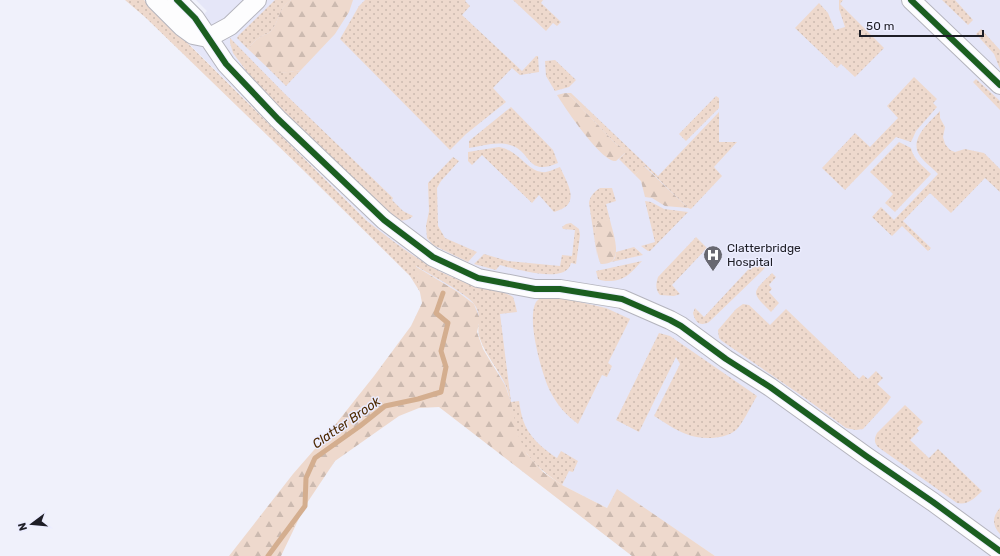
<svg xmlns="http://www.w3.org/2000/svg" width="1000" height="556" font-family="Rubik,sans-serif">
<defs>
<pattern id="grass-dots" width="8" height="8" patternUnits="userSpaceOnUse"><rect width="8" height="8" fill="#eed9cd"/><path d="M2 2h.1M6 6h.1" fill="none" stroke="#ccbab0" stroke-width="1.8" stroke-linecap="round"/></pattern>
<pattern id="forest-firs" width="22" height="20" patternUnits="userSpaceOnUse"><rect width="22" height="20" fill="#eed9cd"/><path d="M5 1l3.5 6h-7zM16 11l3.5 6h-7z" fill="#ccbab0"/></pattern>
</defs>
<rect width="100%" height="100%" fill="#f0f1fb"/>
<!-- built -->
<path fill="#e5e6f8" d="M 196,0 L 1000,0 L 1000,556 L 715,556 L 617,490 L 607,508 L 562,485 L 527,454 L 474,304 L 458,292 L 415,266 L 392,245 L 182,37 L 207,11 Z"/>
<!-- grass -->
<path fill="url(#grass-dots)" d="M 125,0 L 144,0 L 367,221 C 394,242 420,263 452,277 C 460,280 469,284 478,286 C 490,289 502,290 513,297 L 515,303 L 517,312 L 500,314 L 511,402 L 519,401 C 520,407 521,414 523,420 C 528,436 543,449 557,458 L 561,451 L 578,461 L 573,472 L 569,471 L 562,485 C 543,472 523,456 517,433 C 513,418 512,402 506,386 C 499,370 486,356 480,339 C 475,326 484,318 474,304 C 466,293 429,274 416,266 L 420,292 L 410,276 L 302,169 L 145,17 Z
M 275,0 L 291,0 C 277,10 280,22 270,32 C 268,34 265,34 262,36 C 256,39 252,44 248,49 L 237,38 L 238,36 Z
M 365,0 L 466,0 L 465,1 L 470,6 L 462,15 L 522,71 L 536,56 L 538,56 L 539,72 L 520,75 L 512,68 L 493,88 L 506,102 L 466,134 L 450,150 L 340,39 L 359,6 Z
M 513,0 L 543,0 L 541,3 L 561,22 L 557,26 L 553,23 L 546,31 Z
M 839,0 L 843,0 L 840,4 L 884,48 L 855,77 L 841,64 L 837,68 L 795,28 L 819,3 L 828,13 L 835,30 L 845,27 L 839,9 Z
M 942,0 L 955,0 L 973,20 L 968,25 Z
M 981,29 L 1000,50 L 1000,69 L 994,54 L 976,34 Z
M 230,38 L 285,94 L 393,198 L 392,200 L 403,211 L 413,216 C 408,221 403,221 396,220 L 308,136 L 266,93 L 247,72 L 233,53 L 230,43 Z
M 555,60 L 576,80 L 569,87 L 555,91 L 546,76 L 545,61 Z
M 269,69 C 280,74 289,72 301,70 L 286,86 Z
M 914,77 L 937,99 L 933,103 L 937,107 L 916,131 L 911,142 L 896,137 L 845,190 L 822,168 L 855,133 L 870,147 L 898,118 L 887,106 Z
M 976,79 L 1000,101 L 1000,110 L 973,82 Z
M 565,93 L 571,93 L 658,176 L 719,112 L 719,142 L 737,142 L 714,167 L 722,176 L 691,209 L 688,208 L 645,166 L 635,175 L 619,159 L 625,153 L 624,149 L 616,144 L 569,95 Z
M 716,96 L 719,98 L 719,108 L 686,141 L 679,134 Z
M 511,107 L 553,150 L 558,163 C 526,177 532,151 510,145 C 496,141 482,146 469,148 L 469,141 Z
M 940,111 L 940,118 L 945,127 L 943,137 L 945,144 L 950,150 L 955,152 L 965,149 L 984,153 L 1000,169 L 1000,192 L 985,178 L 951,213 L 930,193 L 903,221 L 931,248 L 928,251 L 902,226 L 892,236 L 872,217 L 881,207 L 894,220 L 938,174 C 933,168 925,163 920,156 C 908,139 930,122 940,111 Z
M 899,142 L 911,148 C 913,159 923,166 931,174 L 895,212 L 885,203 L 893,194 L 870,172 Z
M 499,147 C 520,151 526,170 542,172 C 548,173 554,169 560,167 C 568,185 582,205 554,212 L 539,195 L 532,203 L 482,155 L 472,165 L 468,161 L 468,152 Z
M 453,157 L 459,161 L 441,181 L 437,188 L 438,226 L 445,238 L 477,252 L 468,262 L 433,245 L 427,238 L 426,226 L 429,211 L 428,183 Z
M 600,188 L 612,188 L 616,201 L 606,204 L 610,220 L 608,220 L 596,226 L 595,231 L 597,256 L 589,203 C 590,196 594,192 600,188 Z
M 645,201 L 651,202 L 664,209 L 688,212 L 650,251 L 648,251 L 641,246 L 655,242 Z
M 571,223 L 579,229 L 580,235 L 576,264 L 571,263 C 566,285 516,269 500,265 L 496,270 L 474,264 L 484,254 L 508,261 L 560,266 L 562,255 L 572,256 L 575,230 L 563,229 L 562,227 L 566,224 Z
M 696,237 L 707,248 L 672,285 L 680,294 L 674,296 L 660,295 C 655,289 656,284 658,277 Z
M 634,247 L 643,255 L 611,262 L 615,258 L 616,252 Z
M 758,259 L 766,267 L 709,322 C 700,327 695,322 693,313 L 695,308 L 704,317 Z
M 642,261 C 637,266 633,271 628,275 C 621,281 606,283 598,279 L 596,271 Z
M 772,273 L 776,277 L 769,285 L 772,289 L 769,292 L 779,303 L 771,312 C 750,291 752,293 772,273 Z
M 547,296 L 554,296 L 606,308 L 630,319 L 608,363 L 612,366 L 607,377 L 602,375 L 578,424 C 566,415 557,405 550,391 C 542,374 526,319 536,302 C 538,299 543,297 547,296 Z
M 743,304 L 749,305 L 770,325 L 786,309 L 859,379 L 863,375 L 868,379 L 876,371 L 883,378 L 877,384 L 891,397 L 887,403 L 863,429 L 856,430 L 846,428 L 805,398 L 722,341 L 719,338 L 718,330 L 736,309 Z
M 659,333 L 670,336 L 757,396 C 752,404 742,425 736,430 C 724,440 700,440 686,434 C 675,430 664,422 654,416 L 680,364 L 676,357 L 639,432 L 616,420 Z
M 905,405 L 923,422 L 917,428 L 919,431 L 910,440 L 929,458 L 938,449 L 982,491 C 974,499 968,505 957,503 L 878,447 C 874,442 874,439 877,433 Z
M 1000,508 L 1000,534 C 992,525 992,517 1000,508 Z"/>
<!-- forest -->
<path fill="url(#forest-firs)" d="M 291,0 L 353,0 L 349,12 L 335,34 L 301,70 L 289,72 L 276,73 L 269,69 L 248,49 C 252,44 256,39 262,36 C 265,34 268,34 270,32 C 280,22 277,9 291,0 Z
M 565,93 L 569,95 L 616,144 L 624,149 L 626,152 L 616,161 C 602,163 565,108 557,95 Z
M 644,166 L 688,208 L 665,206 L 652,198 L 645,197 L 641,181 L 635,175 Z
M 608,220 L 610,220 C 613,234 626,265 601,264 C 597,259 593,232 596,226 C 599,221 603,221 608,220 Z
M 415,266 L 458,292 L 474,304 L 480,319 L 477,332 L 483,349 L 505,385 L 511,402 L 518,435 L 527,454 L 543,472 L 562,485 L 607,508 L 617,489 L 715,556 L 632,556 L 439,407 L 419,408 L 399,416 L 335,461 L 305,506 L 281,556 L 229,556 L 293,474 L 327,435 L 374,376 L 411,326 L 422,303 Z"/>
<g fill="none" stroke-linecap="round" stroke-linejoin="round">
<!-- stream -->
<path stroke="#d4ae8f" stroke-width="5" d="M 268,556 L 305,506 L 306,478 L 315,458 L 360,426 L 385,406 L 418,399 L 441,392 L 446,367 L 441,351 L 448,323 L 436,313 L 443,293"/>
<defs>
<path id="minor" d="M 155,0 L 182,27 L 193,35 L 208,38
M 177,0 L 195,18 L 226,64 L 278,119 L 384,220 L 433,257 L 478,278 L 535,289 L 560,289 L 622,299 L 670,320 L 681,326 L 726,359 L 770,387 L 866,456 L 933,502 L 1000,551
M 911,0 L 1000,85
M 208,38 L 230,26 L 257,0"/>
</defs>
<!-- minor casing -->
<use href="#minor" stroke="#b4b4bd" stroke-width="20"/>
<!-- minor -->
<use href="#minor" stroke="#fdfdfe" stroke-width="18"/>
<defs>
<path id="cycleway" d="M 177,0 L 195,18 L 226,64 L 278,119 L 384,220 L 433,257 L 478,278 L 535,289 L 560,289 L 622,299 L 670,320 L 681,326 L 726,359 L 770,387 L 866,456 L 933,502 L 1000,551
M 911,0 L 1000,85"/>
</defs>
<!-- cycleway casing -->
<use href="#cycleway" stroke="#ecedff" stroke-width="8"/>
<!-- cycleway -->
<use href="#cycleway" stroke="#1b5e20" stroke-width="6"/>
</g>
<!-- icons -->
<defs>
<symbol id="hospital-pin" viewBox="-11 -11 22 30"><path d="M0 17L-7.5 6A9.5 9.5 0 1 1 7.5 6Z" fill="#686871" stroke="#ecedff"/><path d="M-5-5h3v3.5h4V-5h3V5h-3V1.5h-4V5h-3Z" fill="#fff"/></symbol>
</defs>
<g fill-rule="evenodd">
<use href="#hospital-pin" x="702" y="244" width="22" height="30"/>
</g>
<g text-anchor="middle" stroke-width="3" stroke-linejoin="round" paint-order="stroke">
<!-- poi labels -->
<g font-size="12" fill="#1e1e26" stroke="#ecedff" text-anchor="start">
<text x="727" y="252">Clatterbridge<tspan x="727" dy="14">Hospital</tspan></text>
</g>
<!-- water labels -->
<g font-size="13" font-style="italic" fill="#4d2901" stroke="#ecedff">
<text transform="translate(346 422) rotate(-35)" y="5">Clatter Brook</text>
</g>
</g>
<!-- north arrow -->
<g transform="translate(32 524) rotate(254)" stroke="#ecedff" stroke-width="3" paint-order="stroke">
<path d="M0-3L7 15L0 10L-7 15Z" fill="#1e1e26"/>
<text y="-6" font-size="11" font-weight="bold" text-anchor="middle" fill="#1e1e26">N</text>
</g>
<!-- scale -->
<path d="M860 30v6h123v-6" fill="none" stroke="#1e1e26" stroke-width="2"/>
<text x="866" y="30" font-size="12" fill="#1e1e26" stroke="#ecedff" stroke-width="3" paint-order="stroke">50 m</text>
</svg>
